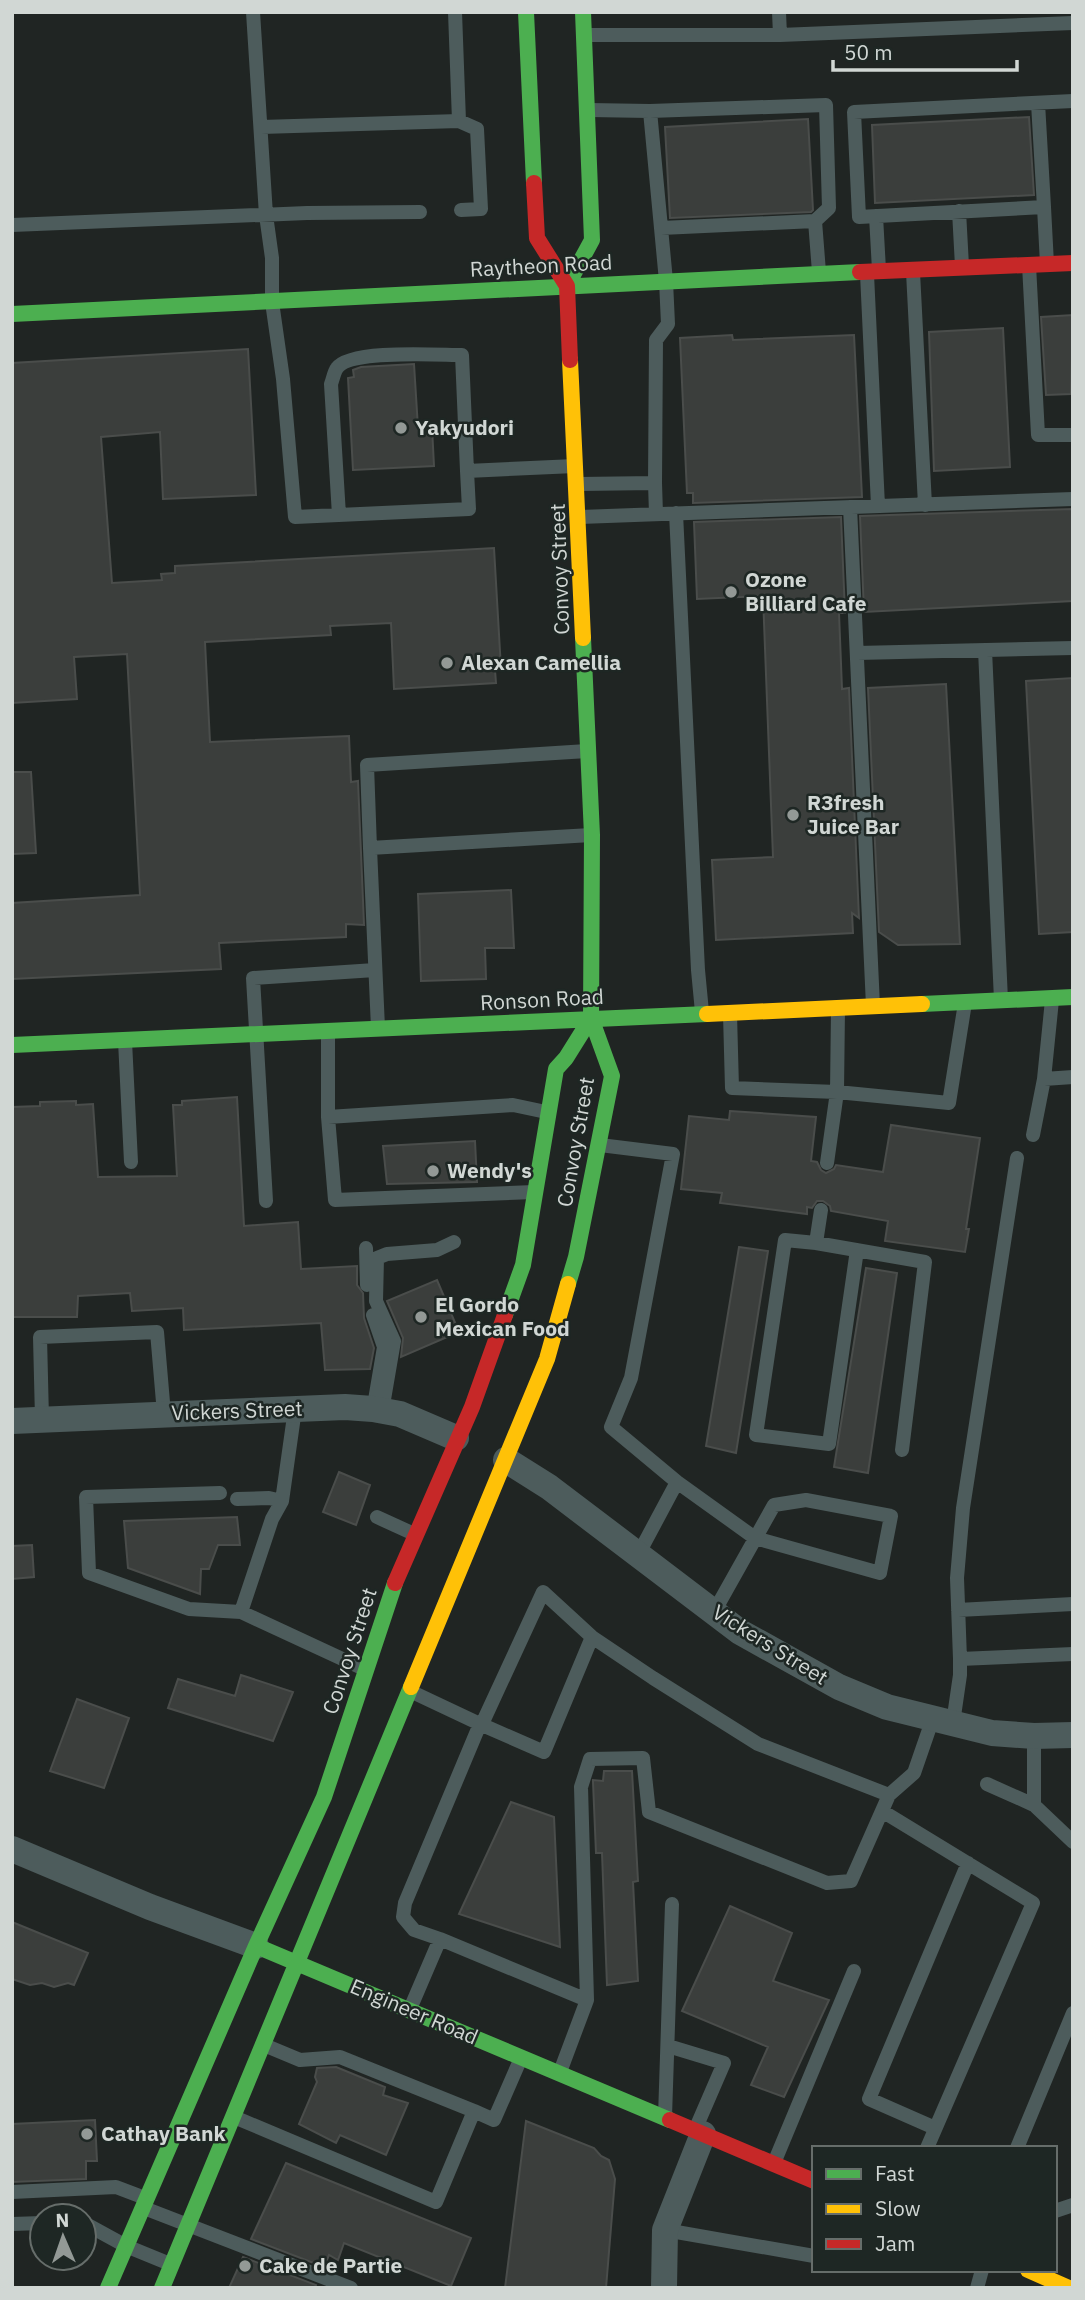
<svg xmlns="http://www.w3.org/2000/svg" width="1085" height="2300" font-family="'IBM Plex Sans',sans-serif">
<rect width="100%" height="100%" fill="#202523"/>
<!-- building -->
<path fill="#3b3e3c" stroke="#4a4d4b" stroke-width="2" d="M 1029,117 L 1034,195 L 875,203 L 872,125 Z
M 808,119 L 813,210 L 811,212 L 670,218 L 665,127 Z
M 1073,315 L 1071,394 L 1046,395 L 1041,317 Z
M 1003,328 L 1010,467 L 934,471 L 929,332 Z
M 732,335 L 733,340 L 854,335 L 862,497 L 693,503 L 693,493 L 687,493 L 680,338 Z
M 248,349 L 256,495 L 163,499 L 160,432 L 101,437 L 112,583 L 162,580 L 161,574 L 175,573 L 175,566 L 494,548 L 501,669 L 495,670 L 496,683 L 394,689 L 391,623 L 330,626 L 331,635 L 205,642 L 210,742 L 349,736 L 351,782 L 358,781 L 364,925 L 346,924 L 346,937 L 219,943 L 221,969 L 12,979 L 12,903 L 140,895 L 127,654 L 74,657 L 77,699 L 12,703 L 12,363 Z
M 414,364 L 418,428 L 432,427 L 434,466 L 353,470 L 348,378 L 354,377 L 353,370 L 361,367 Z
M 1073,509 L 1073,601 L 864,612 L 860,516 Z
M 841,517 L 845,613 L 839,613 L 842,689 L 849,688 L 859,918 L 852,913 L 853,933 L 716,940 L 712,860 L 773,857 L 763,596 L 697,599 L 694,522 Z
M 1073,678 L 1073,932 L 1039,934 L 1026,681 Z
M 946,684 L 960,944 L 898,945 L 879,932 L 868,688 Z
M 12,772 L 31,772 L 36,853 L 12,854 Z
M 511,890 L 514,948 L 485,948 L 486,979 L 421,981 L 418,894 Z
M 237,1097 L 244,1226 L 298,1222 L 301,1269 L 357,1266 L 357,1285 L 363,1293 L 364,1318 L 374,1348 L 370,1369 L 325,1370 L 321,1323 L 184,1330 L 183,1308 L 132,1311 L 130,1293 L 78,1296 L 77,1317 L 12,1317 L 12,1107 L 40,1106 L 40,1102 L 76,1101 L 76,1105 L 93,1104 L 98,1177 L 177,1176 L 173,1105 L 182,1105 L 182,1101 Z
M 730,1111 L 816,1117 L 811,1161 L 817,1162 L 821,1170 L 826,1173 L 834,1169 L 836,1165 L 883,1172 L 891,1125 L 980,1138 L 966,1229 L 969,1229 L 965,1252 L 885,1241 L 888,1221 L 831,1211 L 830,1206 L 823,1201 L 817,1201 L 812,1208 L 807,1207 L 807,1214 L 720,1203 L 722,1193 L 681,1189 L 689,1116 L 729,1120 Z
M 475,1141 L 477,1182 L 387,1184 L 383,1146 Z
M 739,1247 L 768,1251 L 736,1453 L 706,1446 Z
M 866,1268 L 897,1273 L 868,1473 L 834,1467 Z
M 437,1280 L 459,1332 L 401,1357 L 403,1338 L 387,1301 Z
M 339,1472 L 370,1485 L 356,1525 L 323,1512 Z
M 237,1517 L 240,1545 L 218,1545 L 209,1569 L 201,1569 L 200,1594 L 128,1568 L 124,1521 Z
M 32,1545 L 34,1577 L 12,1579 L 12,1546 Z
M 241,1675 L 293,1692 L 273,1741 L 168,1708 L 178,1679 L 235,1696 Z
M 77,1699 L 129,1718 L 104,1788 L 50,1771 Z
M 604,1771 L 632,1771 L 638,1881 L 633,1882 L 638,1981 L 607,1985 L 602,1853 L 596,1853 L 593,1782 L 593,1780 L 603,1781 Z
M 511,1802 L 554,1817 L 560,1947 L 459,1914 Z
M 730,1906 L 792,1933 L 773,1981 L 829,2000 L 784,2097 L 751,2085 L 768,2047 L 682,2011 Z
M 12,1922 L 88,1953 L 74,1985 L 68,1983 L 54,1987 L 42,1983 L 30,1985 L 12,1979 Z
M 336,2067 L 385,2087 L 383,2095 L 408,2103 L 386,2155 L 340,2135 L 336,2143 L 299,2124 L 317,2082 L 315,2077 L 317,2068 Z
M 95,2120 L 97,2161 L 86,2161 L 86,2179 L 12,2182 L 12,2124 Z
M 526,2121 L 594,2148 L 601,2156 L 609,2160 L 615,2179 L 606,2288 L 505,2288 Z
M 286,2163 L 471,2238 L 451,2286 L 344,2243 L 338,2260 L 329,2255 L 324,2267 L 251,2239 Z
M 243,2257 L 316,2285 L 315,2288 L 229,2288 Z"/>
<g fill="none" stroke-linecap="round" stroke-linejoin="round">
<!-- lane -->
<path stroke="#4d5c5c" stroke-width="14" d="M 253,12 L 266,215 L 272,258 L 272,302 L 283,379 L 295,517 L 469,509 L 467,471 L 575,466
M 779,12 L 780,35
M 585,35 L 780,35 L 1073,23
M 1038,103 L 1044,207 L 859,217 L 854,112 L 1073,101
M 589,110 L 650,111 L 826,105 L 829,208 L 815,221 L 661,228
M 459,121 L 477,129 L 481,209 L 461,210
M 261,127 L 459,121 L 455,12
M 1044,207 L 1047,264
M 959,211 L 962,266
M 876,216 L 879,270
M 815,221 L 819,272
M 12,225 L 307,213 L 420,212
M 1029,265 L 1038,435 L 1073,435
M 913,272 L 925,505
M 867,274 L 878,506
M 655,483 L 656,514
M 579,484 L 655,483 L 656,340 L 668,324 L 666,281 L 650,111
M 850,507 L 873,1006
M 676,513 L 698,970 L 702,1012
M 339,515 L 331,384 C 333,379 334,372 337,368 C 350,349 438,355 462,355 L 467,471
M 580,517 L 1073,499
M 985,650 L 1001,1000
M 857,653 L 1073,648
M 587,751 L 367,765 L 370,848 L 591,835
M 370,848 L 378,1028
M 1052,1000 L 1044,1079 L 1073,1077
M 730,1014 L 732,1088 L 837,1092 L 949,1103 L 965,1003
M 328,1031 L 328,1117 L 335,1200 L 534,1192
M 125,1041 L 131,1162
M 328,1117 L 513,1105 L 546,1112
M 1033,1135 L 1044,1079
M 600,1145 L 673,1154 L 631,1378 L 611,1427 L 677,1482 L 755,1538 L 880,1573 L 891,1516 L 806,1500 L 774,1505 L 714,1612
M 1017,1158 L 963,1508 L 957,1578 L 960,1659 L 1073,1654
M 827,1163 L 837,1092 L 838,1009
M 266,1201 L 253,978 L 375,970
M 821,1210 L 816,1243 L 925,1262 L 902,1450
M 816,1243 L 785,1240 L 756,1435 L 829,1444 L 857,1250
M 366,1248 L 367,1285
M 373,1315 L 384,1347 L 375,1400
M 295,1409 L 282,1501 L 272,1519 L 241,1612 L 364,1669
M 382,1411 L 394,1341 L 376,1301 L 377,1258 L 387,1254 L 437,1250 L 454,1242
M 42,1419 L 40,1337 L 157,1332 L 164,1414
M 220,1493 L 86,1497 L 89,1573 L 189,1609 L 241,1612
M 237,1499 L 269,1498 L 282,1501
M 377,1517 L 414,1534
M 638,1555 L 677,1482
M 958,1610 L 1073,1604
M 410,1691 L 480,1724 L 405,1903 L 403,1917 L 414,1930 L 440,1939 L 410,2009
M 953,1723 L 960,1675 L 960,1659
M 480,1724 L 544,1752 L 592,1637
M 482,1724 L 543,1592 L 592,1637 L 653,1678 L 758,1744 L 889,1795
M 1034,1736 L 1034,1805 L 1073,1842
M 987,1784 L 1034,1805
M 882,1811 L 1033,1903 L 927,2148
M 440,1939 L 587,2000
M 668,2046 L 724,2063 L 695,2130
M 560,2072 L 587,2000 L 581,1787 L 590,1759 L 643,1758 L 649,1812 L 827,1883 L 851,1881 L 889,1795 L 914,1773 L 933,1718
M 474,2111 L 494,2120 L 521,2058
M 234,2117 L 436,2202 L 474,2111 L 340,2057 L 300,2060 L 264,2045
M 665,2117 L 672,1904
M 935,2128 L 869,2099 L 968,1863
M 1017,2148 L 1073,2013
M 774,2163 L 854,1971
M 12,2192 L 116,2187 L 145,2198
M 144,2208 L 351,2288
M 1055,2211 L 1073,2205
M 84,2223 L 126,2246 L 170,2264
M 12,2224 L 42,2223
M 665,2230 L 814,2256
M 977,2288 L 982,2270"/>
<!-- street -->
<path stroke="#4d5c5c" stroke-width="26" d="M 12,1421 L 345,1407 L 373,1409 L 400,1414 L 456,1438
M 506,1460 L 549,1487 L 740,1632 L 839,1687 L 887,1707 L 992,1733 L 1034,1736 L 1073,1735
M 12,1849 L 150,1907 L 256,1946
M 664,2288 L 665,2230 L 703,2134"/>
<!-- fast -->
<path stroke="#4caf50" stroke-width="16" d="M 526,12 L 534,183
M 567,286 L 592,240 L 583,12
M 12,314 C 295,301 577,285 860,272
M 922,1004 L 1073,997
M 12,1045 L 707,1014
M 568,1284 L 576,1257 L 612,1076 L 591,1018 L 592,835 L 583,638
M 505,1315 L 523,1265 L 556,1069 L 566,1058 L 591,1018
M 256,1946 L 670,2120
M 108,2288 L 256,1946 L 324,1797 L 395,1583
M 162,2288 L 411,1687"/>
<!-- slow -->
<path stroke="#ffc107" stroke-width="16" d="M 570,360 L 583,638
M 707,1014 L 922,1004
M 411,1687 L 547,1359 L 568,1284
M 1028,2270 L 1069,2288"/>
<!-- jam -->
<path stroke="#c62828" stroke-width="16" d="M 534,183 L 537,238 L 567,286 L 570,360
M 860,272 L 1073,263
M 395,1583 L 472,1407 L 505,1315
M 670,2120 L 814,2181"/>
</g>
<!-- markers -->
<g fill="#939996" stroke="#1e2724" stroke-width="2.5">
<circle cx="401" cy="428" r="7"/>
<circle cx="731" cy="592" r="7"/>
<circle cx="447" cy="663" r="7"/>
<circle cx="793" cy="815" r="7"/>
<circle cx="433" cy="1171" r="7"/>
<circle cx="421" cy="1317" r="7"/>
<circle cx="87" cy="2134" r="7"/>
<circle cx="245" cy="2266" r="7"/>
</g>
<g text-anchor="middle" stroke-width="5" stroke-linejoin="round" paint-order="stroke">
<!-- street labels -->
<g font-size="21" fill="#d1d7d4" stroke="#1e2724">
<text transform="translate(541 266) rotate(-3)" y="7">Raytheon Road</text>
<text transform="translate(560 569) rotate(-92)" y="7">Convoy Street</text>
<text transform="translate(542 1000) rotate(-3)" y="7">Ronson Road</text>
<text transform="translate(576 1142) rotate(-80)" y="7">Convoy Street</text>
<text transform="translate(237 1411) rotate(-2)" y="7">Vickers Street</text>
<text transform="translate(770 1645) rotate(32)" y="7">Vickers Street</text>
<text transform="translate(350 1651) rotate(-72)" y="7">Convoy Street</text>
<text transform="translate(414 2012) rotate(23)" y="7">Engineer Road</text>
</g>
<!-- poi labels -->
<g font-size="21" font-weight="bold" fill="#d1d7d4" stroke="#1e2724" text-anchor="start">
<text x="415" y="435">Yakyudori</text>
<text x="745" y="587">Ozone<tspan x="745" dy="24">Billiard Cafe</tspan></text>
<text x="461" y="670">Alexan Camellia</text>
<text x="807" y="810">R3fresh<tspan x="807" dy="24">Juice Bar</tspan></text>
<text x="447" y="1178">Wendy's</text>
<text x="435" y="1312">El Gordo<tspan x="435" dy="24">Mexican Food</tspan></text>
<text x="101" y="2141">Cathay Bank</text>
<text x="259" y="2273">Cake de Partie</text>
</g>
</g>
<!-- border -->
<rect width="1085" height="2300" fill="none" stroke="#d1d7d4" stroke-width="28"/>
<!-- legend -->
<rect x="812" y="2146" width="245" height="126" fill="#1e2724" stroke="#666d6a" stroke-width="2"/>
<rect x="826" y="2169" width="35" height="10" fill="#4caf50" stroke="#666d6a" stroke-width="2"/>
<text x="875" y="2181" font-size="21" fill="#d1d7d4">Fast</text>
<rect x="826" y="2204" width="35" height="10" fill="#ffc107" stroke="#666d6a" stroke-width="2"/>
<text x="875" y="2216" font-size="21" fill="#d1d7d4">Slow</text>
<rect x="826" y="2239" width="35" height="10" fill="#c62828" stroke="#666d6a" stroke-width="2"/>
<text x="875" y="2251" font-size="21" fill="#d1d7d4">Jam</text>
<!-- north arrow -->
<g transform="translate(63 2237) rotate(358)"><circle r="33" fill="#1e2724" stroke="#666d6a" stroke-width="2"/>
<path d="M0-5L12 26L0 18L-12 26Z" fill="#939996"/>
<text y="-10" font-size="19" font-weight="bold" text-anchor="middle" fill="#d1d7d4">N</text>
</g>
<!-- scale -->
<path d="M833 60v10h184v-10" fill="none" stroke="#d1d7d4" stroke-width="3.5"/>
<text x="844" y="60" font-size="21" fill="#d1d7d4" stroke="#1e2724" stroke-width="5" paint-order="stroke">50 m</text>
</svg>
